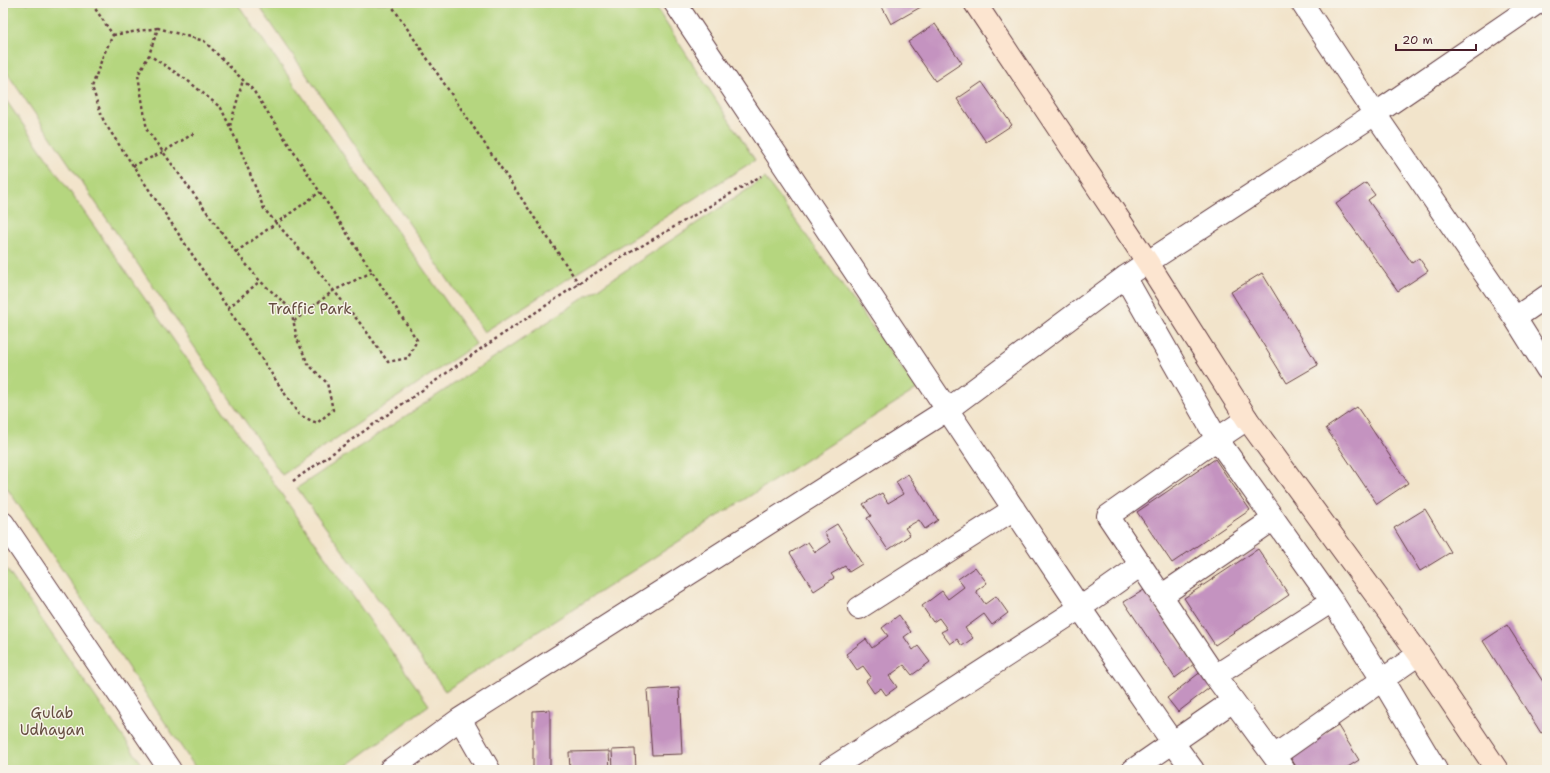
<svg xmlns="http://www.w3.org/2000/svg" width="1550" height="773" font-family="'Shantell Sans',sans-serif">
<rect width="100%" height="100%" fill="#f7f3e8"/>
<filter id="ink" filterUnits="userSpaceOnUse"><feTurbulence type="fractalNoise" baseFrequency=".025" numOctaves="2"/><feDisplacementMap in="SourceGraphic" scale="8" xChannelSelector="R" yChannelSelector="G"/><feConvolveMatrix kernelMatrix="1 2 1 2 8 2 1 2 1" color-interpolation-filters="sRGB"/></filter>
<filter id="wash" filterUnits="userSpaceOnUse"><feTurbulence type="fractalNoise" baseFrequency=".012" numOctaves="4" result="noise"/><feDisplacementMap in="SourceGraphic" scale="16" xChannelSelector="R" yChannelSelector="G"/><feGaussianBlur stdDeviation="0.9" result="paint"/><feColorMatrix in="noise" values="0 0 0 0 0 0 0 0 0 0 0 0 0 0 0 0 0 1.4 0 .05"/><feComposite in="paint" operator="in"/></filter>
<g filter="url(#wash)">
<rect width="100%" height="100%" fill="#f2e4cb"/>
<!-- green -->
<path fill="#b5d67f" stroke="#807a55" d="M 3,3 L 237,3 L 476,344 L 282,475 L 3,67 Z
M 257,3 L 653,3 L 755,160 L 484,332 Z
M 3,96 L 429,705 L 341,770 L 197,770 L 3,482 Z
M 765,178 L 917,389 L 445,691 L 297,488 Z
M 3,564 L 146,770 L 3,770 Z"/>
<g id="blocks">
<!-- building -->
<path fill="#c493c0" d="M 880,3 L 925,3 L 926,4 L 891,24 Z
M 935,24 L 962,63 L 935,81 L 908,42 Z
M 982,82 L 1012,125 L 986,142 L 957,99 Z
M 1366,183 L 1375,195 L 1368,200 L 1412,263 L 1419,258 L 1428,271 L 1398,291 L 1336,204 Z
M 1262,273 L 1318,365 L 1287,383 L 1231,292 Z
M 1357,407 L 1408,483 L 1377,504 L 1326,428 Z
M 1215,459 L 1250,510 L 1172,563 L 1137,512 Z
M 908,474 L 938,520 L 925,529 L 919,520 L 905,528 L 910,535 L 888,550 L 867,518 L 871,516 L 863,504 L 882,493 L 888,503 L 903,494 L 896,482 Z
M 1425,509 L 1451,552 L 1420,571 L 1394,528 Z
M 837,524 L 862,564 L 849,572 L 845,566 L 831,574 L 834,578 L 814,591 L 790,553 L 808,542 L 815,552 L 830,542 L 824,532 Z
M 1258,549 L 1289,595 L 1215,645 L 1184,598 Z
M 975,567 L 987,583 L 976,591 L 985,604 L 996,596 L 1008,613 L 992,625 L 984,614 L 965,628 L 973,638 L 962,646 L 957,639 L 950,644 L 941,632 L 947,629 L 939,618 L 933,622 L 922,606 L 942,591 L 948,599 L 964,587 L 958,579 Z
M 1144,590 L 1194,664 L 1175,678 L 1124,602 Z
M 899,615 L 911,632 L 904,637 L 913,650 L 918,646 L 930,662 L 912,675 L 904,665 L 889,676 L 897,687 L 886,695 L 881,688 L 874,693 L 866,681 L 871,677 L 863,666 L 857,670 L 846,654 L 866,639 L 872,648 L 888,636 L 882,628 Z
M 1507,625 L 1547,688 L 1547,730 L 1541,733 L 1483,641 Z
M 1202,671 L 1213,685 L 1178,712 L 1167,698 Z
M 679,688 L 682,754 L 652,755 L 647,690 Z
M 550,710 L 550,768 L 533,768 L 533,711 Z
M 1338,726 L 1359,760 L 1343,770 L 1298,770 L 1286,750 L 1318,730 L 1322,736 Z
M 635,749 L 636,770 L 613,770 L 612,750 Z
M 609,751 L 610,770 L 570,770 L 569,752 Z"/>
</g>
</g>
<g filter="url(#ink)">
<use href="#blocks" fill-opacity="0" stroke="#633d43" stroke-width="1"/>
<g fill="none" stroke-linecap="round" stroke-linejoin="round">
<defs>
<path id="minor" d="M 675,3 L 1080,608 L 1173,743 L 1193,770
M 1302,3 L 1375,114 L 1515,318 L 1547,369
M 1125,277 L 1217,439 L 1332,601 L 1383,681 L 1436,770
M 1515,318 L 1547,296
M 1247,419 L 1217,439 L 1108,516 L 1215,676 L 1284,770
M 3,523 L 170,770
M 1161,596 L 1274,519
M 859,608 L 1014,509
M 1215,676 L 1332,601
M 460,719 L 489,770
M 1274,756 L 1419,654
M 390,770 L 460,719 L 947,410 L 1125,277 L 1375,114 L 1537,3
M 829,770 L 1080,608 L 1141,565
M 1133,770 L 1233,701"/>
<path id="secondary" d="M 975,3 L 1148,263 L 1247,419 L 1419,654 L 1497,770"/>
</defs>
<!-- minor casing -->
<use href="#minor" stroke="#633d43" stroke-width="24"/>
<!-- secondary casing -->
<use href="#secondary" stroke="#633d43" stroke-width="24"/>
<!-- path -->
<path stroke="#633d43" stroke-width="2.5" stroke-dasharray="3 3" stroke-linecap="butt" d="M 390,3 L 579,284
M 92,4 L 113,35 L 103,56 L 92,87 L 104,122 L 299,415 L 317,423 L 333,410 L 327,383 L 308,364 L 297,339 L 291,309 L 260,281 L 236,252 L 147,130 L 138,75 L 149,55 L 158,28 L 204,41 L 253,90 L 417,340 L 408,358 L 388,362 L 364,328 L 309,260 L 264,209 L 239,146 L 221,108 L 187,80 L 149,55
M 113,35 L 158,28
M 230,126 L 243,80
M 133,166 L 163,152 L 196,132
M 236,252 L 320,192
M 228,308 L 260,281
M 294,321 L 333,291 L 372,272
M 293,481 L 485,346 L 592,275 L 761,176"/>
<!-- minor -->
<use href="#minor" stroke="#fff" stroke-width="22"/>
<!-- secondary -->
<use href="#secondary" stroke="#fce5d0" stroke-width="22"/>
</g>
</g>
<g text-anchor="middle" stroke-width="3" stroke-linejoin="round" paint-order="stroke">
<!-- park labels -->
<g font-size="15" fill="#654d40" stroke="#f7f3e8">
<text x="310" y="314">Traffic Park</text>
<text x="52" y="718">Gulab<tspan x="52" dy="17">Udhayan</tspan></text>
</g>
</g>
<!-- margin -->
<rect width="1550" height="773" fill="none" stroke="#f7f3e8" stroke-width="16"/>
<!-- scale -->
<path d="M1396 44v6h80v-6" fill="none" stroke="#4a1f2b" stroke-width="2"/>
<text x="1402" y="44" font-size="12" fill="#4a1f2b" stroke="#f7f3e8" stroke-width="3" paint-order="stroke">20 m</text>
</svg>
